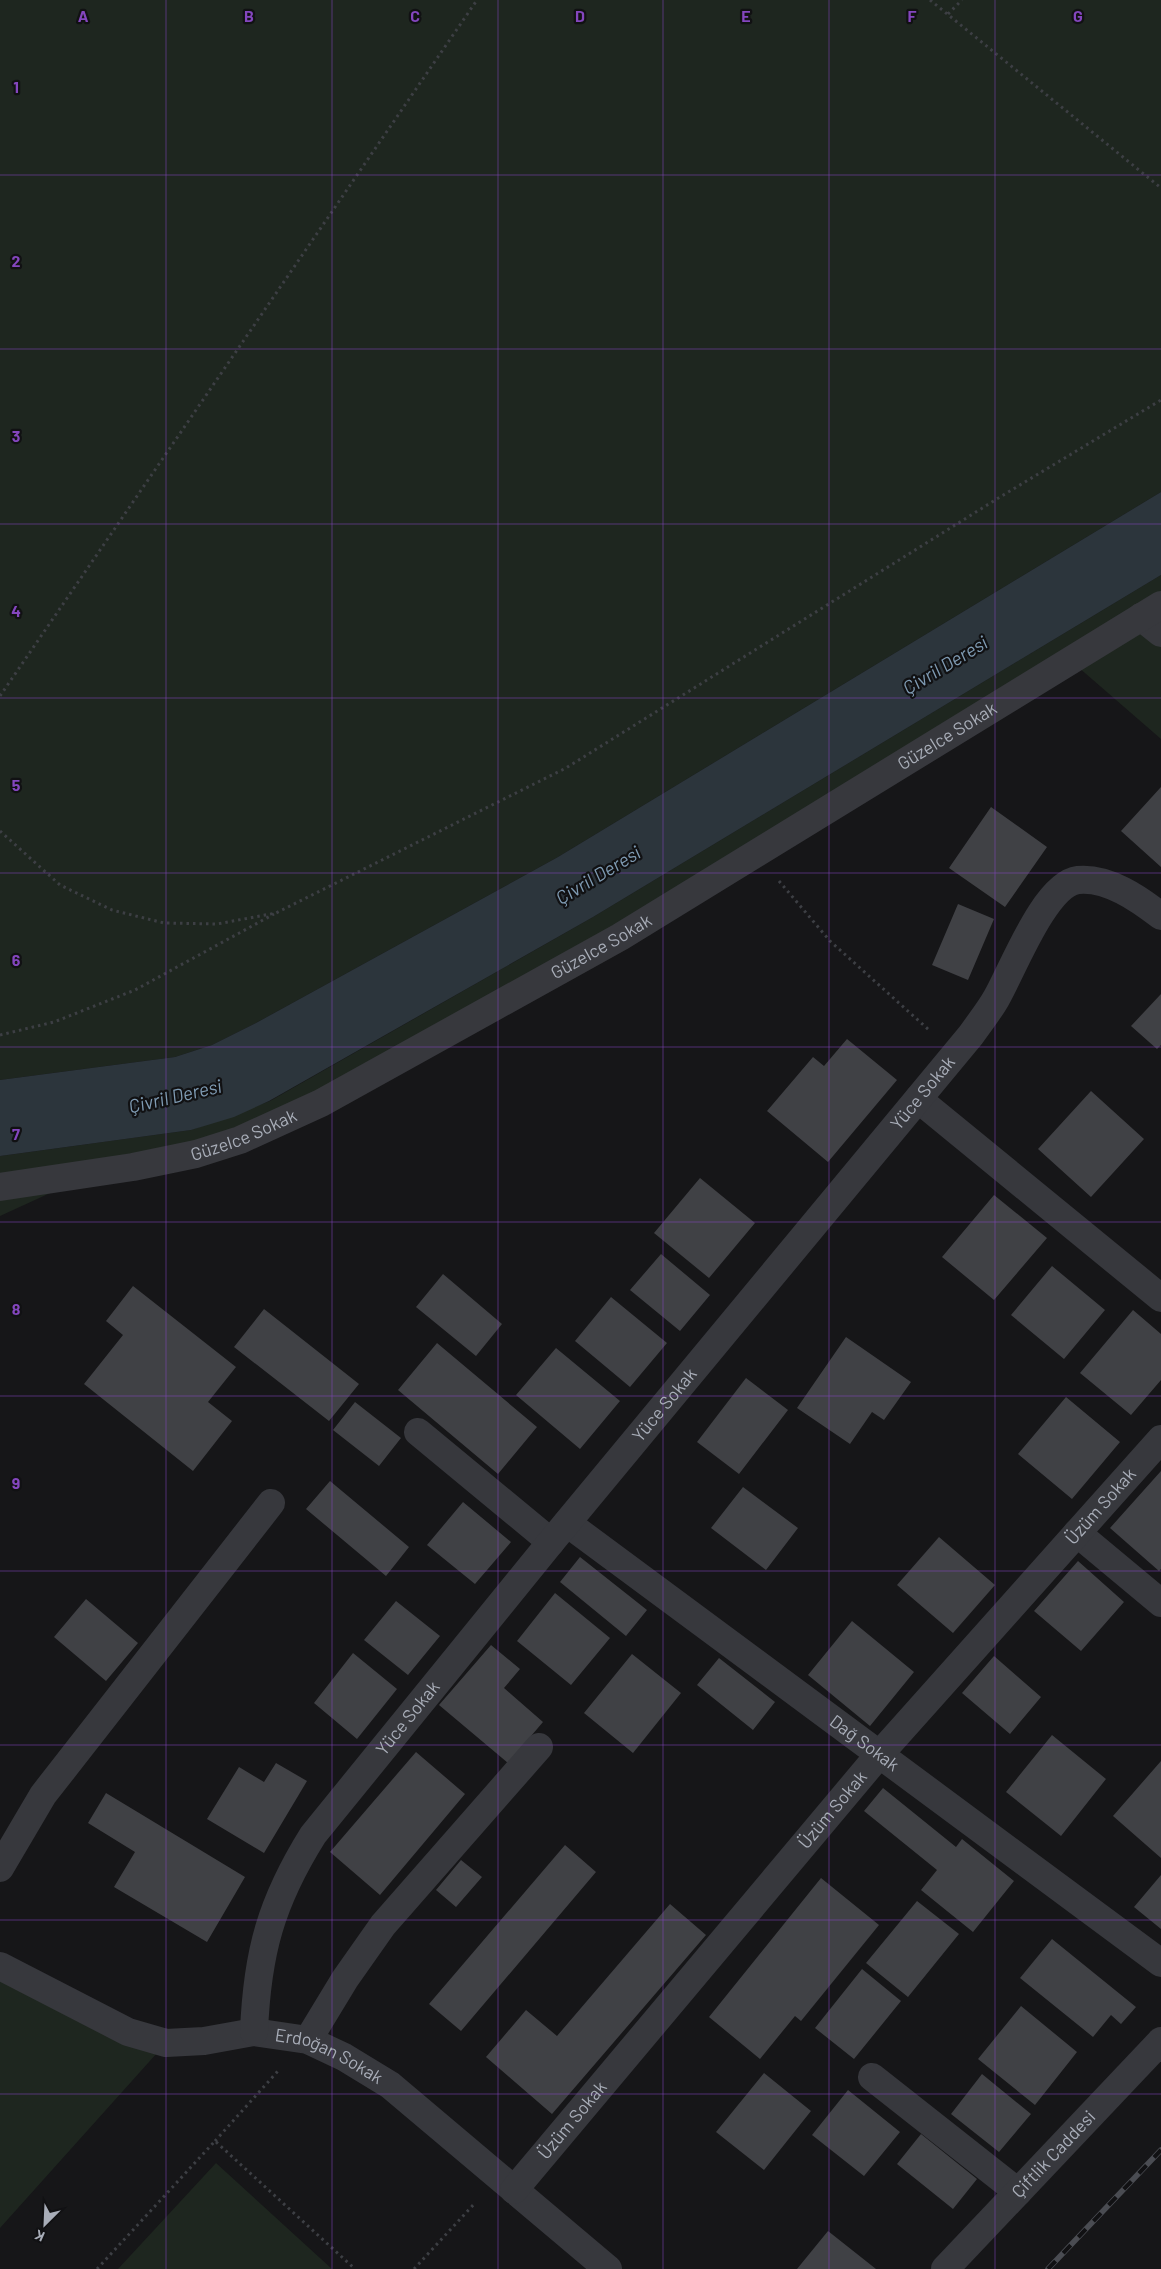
<svg xmlns="http://www.w3.org/2000/svg" width="1161" height="2269" font-family="Barlow,sans-serif">
<rect width="100%" height="100%" fill="#161618"/>
<!-- green -->
<path fill="#1e261f" d="M 0,0 L 1161,0 L 1161,492 L 558,857 L 256,1023 L 212,1045 L 175,1057 L 0,1080 Z
M 1161,575 L 1161,739 L 1070,660 L 321,1103 L 96,1172 L 0,1216 L 0,1156 L 191,1130 L 270,1101 L 593,917 Z
M 0,1966 L 166,2043 L 0,2228 Z
M 216,2163 L 332,2269 L 118,2269 Z"/>
<!-- water -->
<path fill="#2c353c" d="M 1161,492 L 1161,575 L 593,917 L 269,1101 L 234,1117 L 191,1130 L 0,1156 L 0,1080 L 175,1057 L 212,1045 L 256,1023 L 558,857 Z"/>
<!-- building -->
<path fill="#404145" d="M 1161,787 L 1161,867 L 1121,831 Z
M 991,807 L 1047,847 L 1005,907 L 949,868 Z
M 958,904 L 994,919 L 968,980 L 932,965 Z
M 1161,994 L 1161,1045 L 1157,1049 L 1131,1026 Z
M 847,1039 L 897,1080 L 828,1162 L 767,1111 L 813,1057 L 824,1066 Z
M 1091,1091 L 1144,1139 L 1091,1197 L 1038,1149 Z
M 700,1178 L 755,1223 L 709,1278 L 654,1233 Z
M 994,1195 L 1047,1238 L 994,1300 L 942,1257 Z
M 661,1254 L 710,1295 L 680,1331 L 630,1290 Z
M 1052,1266 L 1105,1310 L 1064,1359 L 1011,1315 Z
M 443,1274 L 502,1324 L 476,1356 L 416,1307 Z
M 133,1286 L 236,1367 L 208,1402 L 232,1421 L 193,1471 L 84,1384 L 123,1335 L 106,1321 Z
M 611,1297 L 667,1343 L 630,1387 L 575,1341 Z
M 264,1309 L 359,1384 L 329,1421 L 234,1347 Z
M 1133,1310 L 1161,1334 L 1161,1380 L 1131,1415 L 1080,1373 Z
M 846,1337 L 911,1382 L 884,1420 L 872,1412 L 850,1444 L 797,1408 Z
M 437,1343 L 537,1427 L 498,1474 L 398,1390 Z
M 556,1348 L 620,1401 L 580,1449 L 516,1395 Z
M 746,1378 L 788,1410 L 739,1474 L 697,1442 Z
M 1066,1397 L 1120,1442 L 1072,1499 L 1018,1454 Z
M 355,1402 L 401,1438 L 379,1466 L 333,1430 Z
M 1161,1471 L 1161,1569 L 1159,1571 L 1110,1528 Z
M 330,1481 L 409,1547 L 386,1576 L 306,1509 Z
M 743,1487 L 798,1528 L 766,1570 L 711,1528 Z
M 463,1502 L 511,1542 L 475,1584 L 427,1545 Z
M 939,1537 L 995,1585 L 953,1633 L 897,1585 Z
M 580,1557 L 647,1610 L 626,1636 L 560,1582 Z
M 1078,1561 L 1124,1602 L 1081,1651 L 1034,1611 Z
M 555,1593 L 610,1638 L 571,1685 L 517,1641 Z
M 86,1599 L 138,1643 L 106,1681 L 54,1637 Z
M 396,1601 L 440,1636 L 408,1675 L 364,1640 Z
M 852,1621 L 914,1672 L 870,1726 L 808,1675 Z
M 491,1645 L 520,1669 L 504,1688 L 543,1722 L 508,1763 L 439,1705 Z
M 353,1653 L 397,1689 L 357,1739 L 314,1703 Z
M 632,1654 L 681,1693 L 633,1753 L 584,1713 Z
M 994,1656 L 1041,1697 L 1010,1734 L 962,1693 Z
M 719,1658 L 775,1702 L 753,1730 L 697,1685 Z
M 1052,1735 L 1106,1779 L 1061,1836 L 1006,1792 Z
M 416,1752 L 465,1794 L 380,1895 L 330,1852 Z
M 1161,1761 L 1161,1858 L 1113,1816 Z
M 276,1763 L 307,1781 L 264,1853 L 207,1819 L 239,1767 L 264,1782 Z
M 883,1788 L 956,1847 L 962,1839 L 1014,1881 L 973,1932 L 921,1890 L 937,1870 L 864,1811 Z
M 106,1793 L 245,1877 L 207,1942 L 114,1887 L 135,1852 L 88,1823 Z
M 565,1845 L 596,1872 L 461,2031 L 429,2004 Z
M 461,1860 L 482,1877 L 456,1907 L 436,1890 Z
M 1161,1875 L 1161,1929 L 1134,1907 Z
M 821,1878 L 879,1925 L 801,2021 L 795,2016 L 760,2059 L 709,2017 Z
M 917,1901 L 959,1934 L 908,1997 L 866,1963 Z
M 670,1904 L 706,1935 L 552,2114 L 486,2057 L 526,2010 L 557,2036 Z
M 1052,1939 L 1136,2007 L 1121,2024 L 1111,2015 L 1093,2037 L 1020,1978 Z
M 862,1969 L 901,2001 L 854,2059 L 815,2028 Z
M 1021,2006 L 1077,2052 L 1035,2105 L 978,2059 Z
M 764,2073 L 811,2111 L 764,2170 L 716,2132 Z
M 982,2074 L 1031,2114 L 999,2152 L 951,2114 Z
M 848,2090 L 900,2132 L 864,2176 L 812,2135 Z
M 921,2134 L 977,2179 L 953,2209 L 897,2164 Z
M 828,2231 L 876,2269 L 797,2269 Z"/>
<g fill="none" stroke-linecap="round" stroke-linejoin="round">
<!-- path -->
<path stroke="#3d3f44" stroke-width="3" stroke-dasharray="2.5 4" stroke-linecap="butt" d="M 930,0 L 1161,188
M 948,14 L 962,0
M 0,696 L 477,0
M 0,831 L 60,885 L 112,910 L 164,923 L 217,924 L 276,913 L 566,768 L 1000,497 L 1161,400
M 779,881 L 830,941 L 929,1030
M 0,1035 L 54,1022 L 135,990 L 274,914
M 215,2141 L 278,2071
M 97,2269 L 215,2141 L 355,2269
M 414,2269 L 475,2203"/>
<!-- minor -->
<g stroke="#37383d" stroke-width="28">
<path d="M 1141,617 L 1161,633"/>
<path d="M 918,1099 L 1161,1298"/>
<path id="s1" d="M 0,1187 L 133,1167 L 196,1154 L 240,1140 L 321,1103 L 620,937 L 1161,605"/>
<path d="M 418,1432 L 551,1542"/>
<path id="s2" d="M 567,1523 L 1161,1963"/>
<path d="M 1077,1533 L 1161,1603"/>
<path d="M 0,1868 L 43,1795 L 271,1503"/>
<path id="s3" d="M 0,1966 L 128,2032 L 166,2043 L 204,2041 L 254,2032 L 308,2040 L 344,2057 L 390,2085 L 608,2269"/>
<path id="s4" d="M 254,2032 C 257,1953 271,1902 313,1835 L 551,1542 L 971,1035 C 980,1022 990,1010 997,997 C 1013,969 1045,884 1078,880 C 1108,877 1139,899 1161,916"/>
<path d="M 308,2040 L 345,1979 L 383,1925 L 539,1747"/>
<path d="M 872,2077 L 1018,2192"/>
<path id="s5" d="M 514,2190 L 878,1756 L 1161,1439"/>
<path id="s6" d="M 945,2269 L 1161,2041"/>
</g>
<defs>
<path id="rail" d="M 1048,2269 L 1161,2150"/>
</defs>
<!-- rail casing -->
<use href="#rail" stroke="#4a4c52" stroke-width="5.5"/>
<!-- rail -->
<use href="#rail" stroke="#111113" stroke-width="4" stroke-dasharray="11" stroke-linecap="butt"/>
</g>
<!-- grid -->
<path fill="none" stroke="#8446be" stroke-width="1" stroke-opacity="0.55" d="M 166,0 L 166,2269M 332,0 L 332,2269M 498,0 L 498,2269M 663,0 L 663,2269M 829,0 L 829,2269M 995,0 L 995,2269M 0,175 L 1161,175M 0,349 L 1161,349M 0,524 L 1161,524M 0,698 L 1161,698M 0,873 L 1161,873M 0,1047 L 1161,1047M 0,1222 L 1161,1222M 0,1396 L 1161,1396M 0,1571 L 1161,1571M 0,1745 L 1161,1745M 0,1920 L 1161,1920M 0,2094 L 1161,2094"/>
<g text-anchor="middle" stroke-width="4.5" stroke-linejoin="round" paint-order="stroke">
<!-- street labels -->
<g font-size="18" fill="#a8adb8" stroke="#111113">
<text dy="6" stroke="none"><textPath href="#s1" startOffset="1060">Güzelce Sokak</textPath></text>
<text dy="6" stroke="none"><textPath href="#s1" startOffset="655">Güzelce Sokak</textPath></text>
<text dy="6" stroke="none"><textPath href="#s4" startOffset="1169">Yüce Sokak</textPath></text>
<text dy="6" stroke="none"><textPath href="#s1" startOffset="250">Güzelce Sokak</textPath></text>
<text dy="6" stroke="none"><textPath href="#s4" startOffset="764">Yüce Sokak</textPath></text>
<text dy="6" stroke="none"><textPath href="#s5" startOffset="901">Üzüm Sokak</textPath></text>
<text dy="6" stroke="none"><textPath href="#s4" startOffset="359">Yüce Sokak</textPath></text>
<text dy="6" stroke="none"><textPath href="#s2" startOffset="370">Dağ Sokak</textPath></text>
<text dy="6" stroke="none"><textPath href="#s5" startOffset="496">Üzüm Sokak</textPath></text>
<text dy="6" stroke="none"><textPath href="#s3" startOffset="352">Erdoğan Sokak</textPath></text>
<text dy="6" stroke="none"><textPath href="#s5" startOffset="91">Üzüm Sokak</textPath></text>
<text dy="6" stroke="none"><textPath href="#s6" startOffset="158">Çiftlik Caddesi</textPath></text>
</g>
<!-- water labels -->
<g font-size="19" font-style="italic" fill="#7f9bb3" stroke="#111113">
<text transform="translate(945 665) rotate(-31)" y="7">Çivril Deresi</text>
<text transform="translate(598 875) rotate(-31)" y="7">Çivril Deresi</text>
<text transform="translate(175 1096) rotate(-13)" y="7">Çivril Deresi</text>
</g>
</g>
<g font-size="16" text-anchor="middle" font-weight="bold" fill="#8446be" stroke="#111113" stroke-width="4.5" stroke-linejoin="round" paint-order="stroke">
<text x="83" y="22">A</text>
<text x="249" y="22">B</text>
<text x="415" y="22">C</text>
<text x="580" y="22">D</text>
<text x="746" y="22">E</text>
<text x="912" y="22">F</text>
<text x="1078" y="22">G</text>
<text x="16" y="93">1</text>
<text x="16" y="267">2</text>
<text x="16" y="442">3</text>
<text x="16" y="617">4</text>
<text x="16" y="791">5</text>
<text x="16" y="966">6</text>
<text x="16" y="1140">7</text>
<text x="16" y="1315">8</text>
<text x="16" y="1489">9</text>
</g>
<!-- north arrow -->
<g transform="translate(45 2224) rotate(204)" stroke="#111113" stroke-width="4" paint-order="stroke">
<path d="M0-4L9 19L0 12L-9 19Z" fill="#a8adb8"/>
<text y="-8" font-size="14" font-weight="bold" text-anchor="middle" fill="#a8adb8">K</text>
</g>
</svg>
